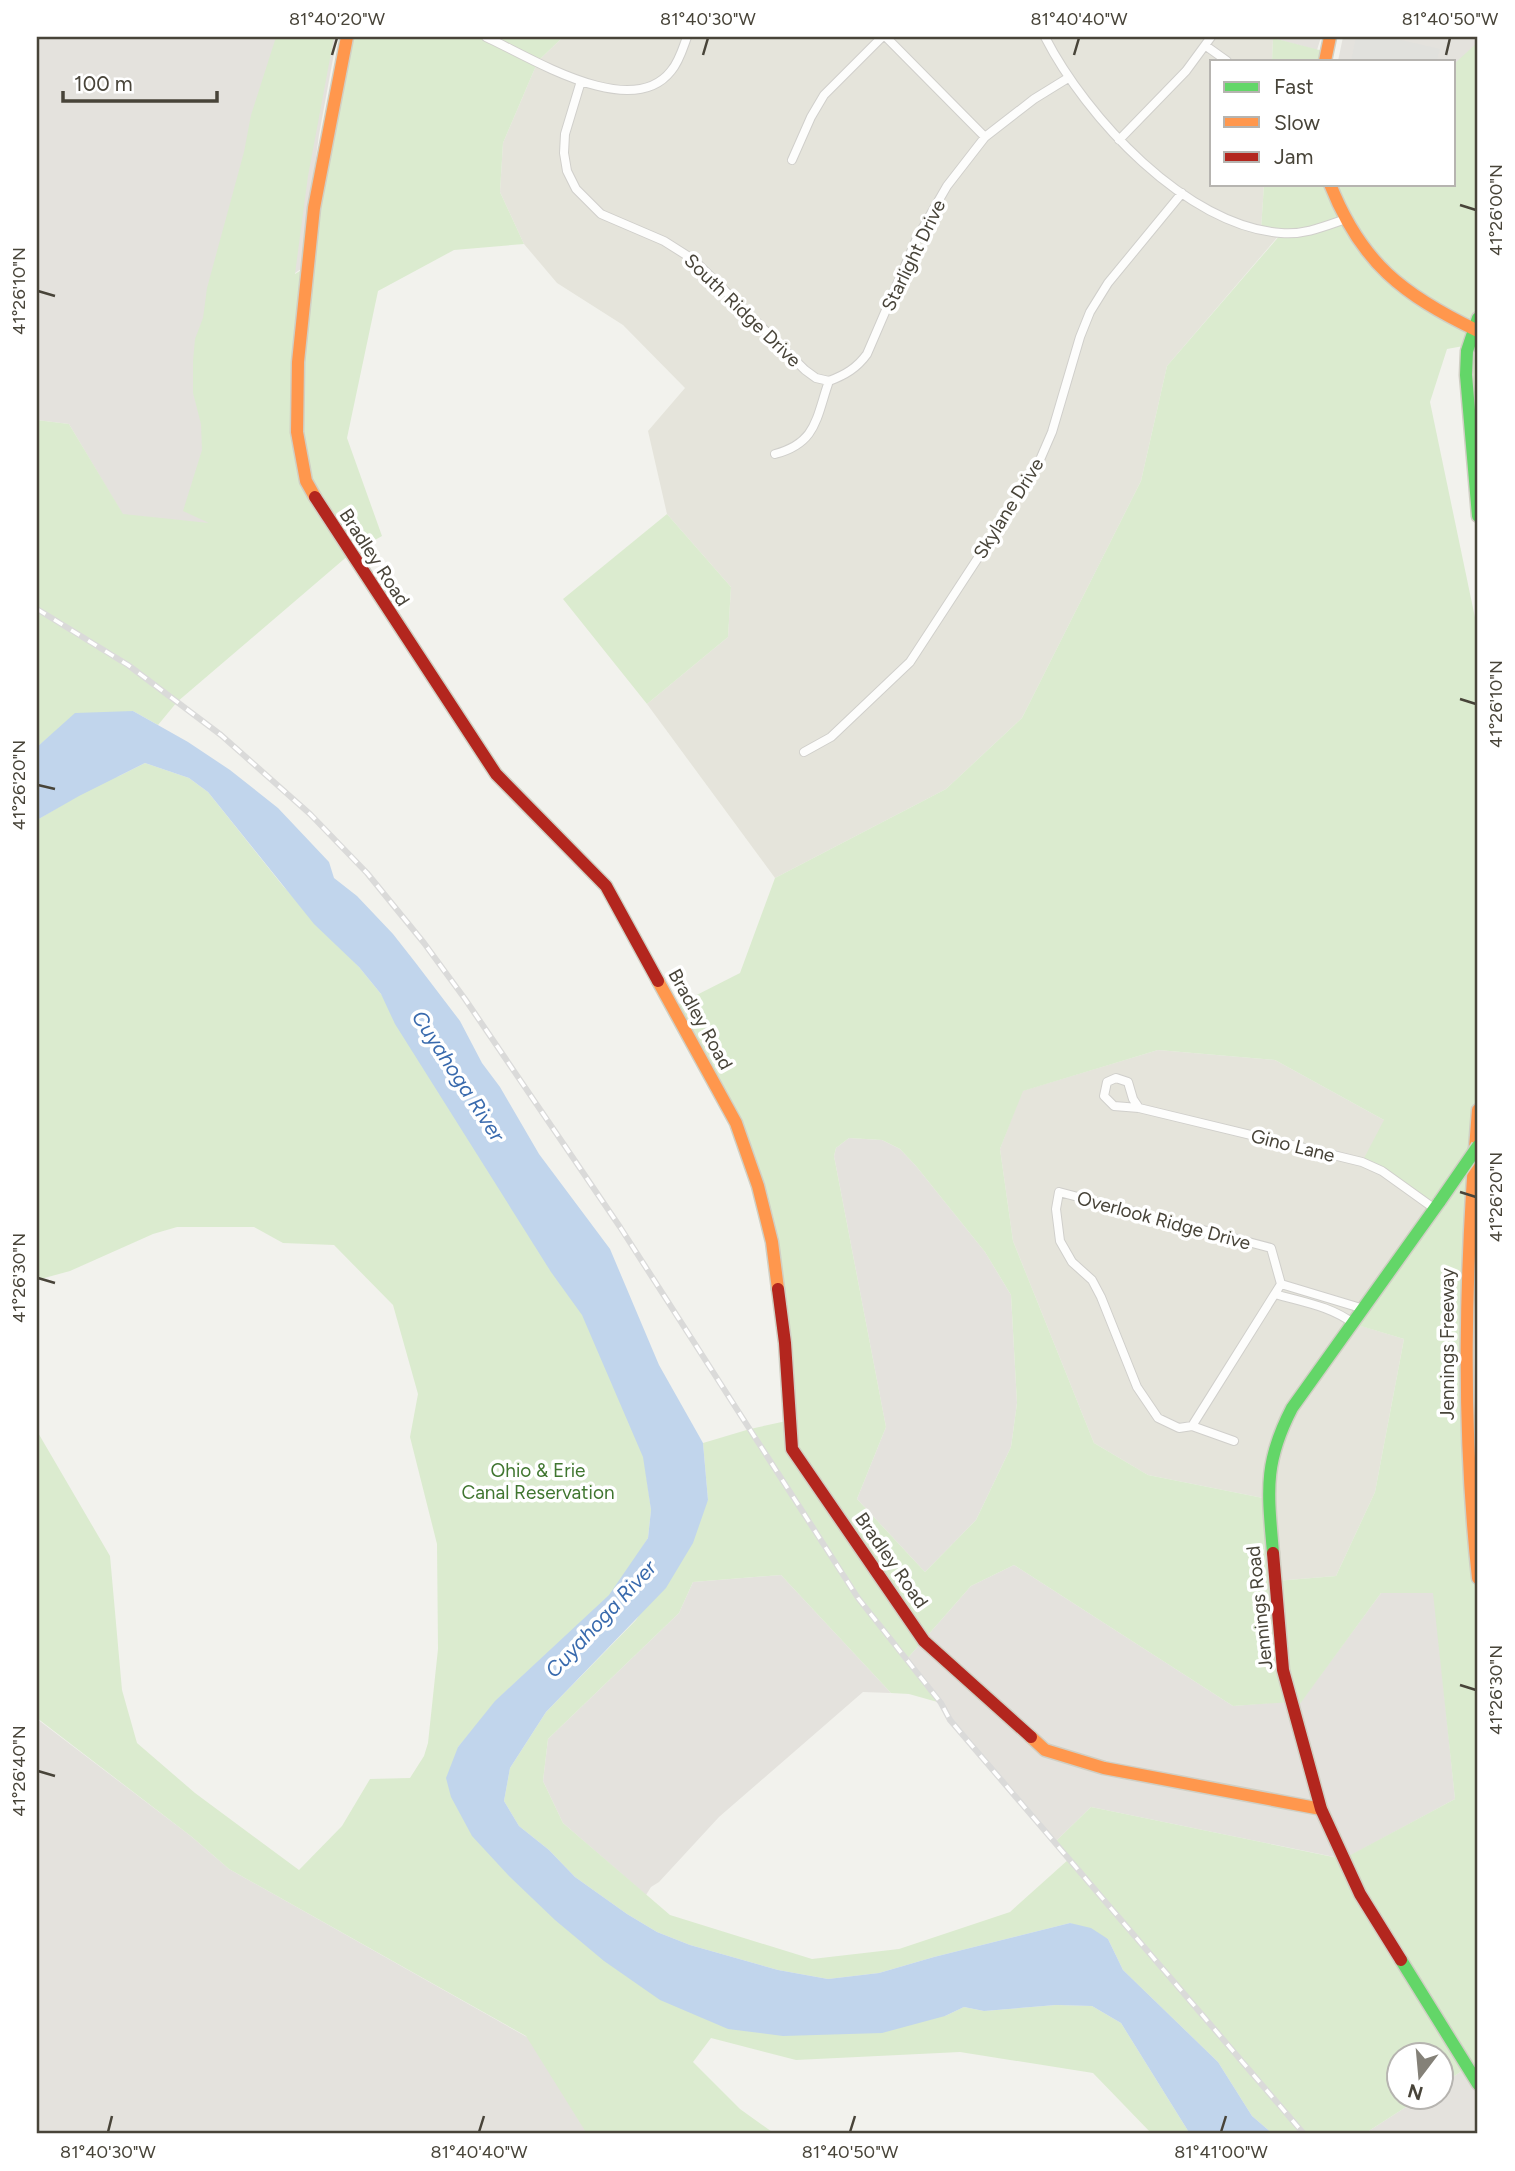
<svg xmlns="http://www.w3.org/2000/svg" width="1515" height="2171" font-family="Figtree,sans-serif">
<rect width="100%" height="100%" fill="#f2f2ed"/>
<!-- residential -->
<path fill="#e5e4db" d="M 563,37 L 1273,38 L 1272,61 L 1212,61 L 1212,184 L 1264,184 L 1261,230 L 1281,233 L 1167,366 L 1141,481 L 1022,718 L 946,789 L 775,878 L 647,704 L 728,637 L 731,587 L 667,514 L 648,431 L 685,388 L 623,325 L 557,283 L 524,244 L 500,192 L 503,143 L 538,61 Z
M 1158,1050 L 1275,1060 L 1384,1120 L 1435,1209 L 1355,1324 L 1404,1339 L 1375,1492 L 1336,1576 L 1276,1581 L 1268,1499 L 1148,1475 L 1094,1443 L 1013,1241 L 1000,1149 L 1022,1091 Z"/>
<!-- industrial -->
<path fill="#e4e2dd" d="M 37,37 L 337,37 L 319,135 L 301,269 L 224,320 L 212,524 L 123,515 L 69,424 L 37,420 Z
M 1268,37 L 1321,37 L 1317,50 Z
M 1343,37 L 1478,37 L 1478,119 L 1454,113 L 1454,61 L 1338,61 Z
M 849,1138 L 882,1140 L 900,1149 L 916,1166 L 985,1252 L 1011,1295 L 1017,1403 L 1011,1447 L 976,1520 L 925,1572 L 857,1499 L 886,1427 L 834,1156 L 836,1148 Z
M 1014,1565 L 1233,1706 L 1291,1701 L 1294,1711 L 1381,1593 L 1434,1593 L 1455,1799 L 1344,1859 L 1091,1807 L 1055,1842 L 950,1720 L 941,1703 L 906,1660 L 971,1586 Z
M 781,1575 L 891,1693 L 863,1692 L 719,1817 L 659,1882 L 651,1887 L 646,1895 L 563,1823 L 543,1781 L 548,1739 L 679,1613 L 693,1582 Z
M 37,1719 L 192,1837 L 229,1869 L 580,2067 L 599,2134 L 37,2134 Z
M 1468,2067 L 1478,2084 L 1478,2134 L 1364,2134 L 1420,2098 L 1442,2098 L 1442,2084 Z"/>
<!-- green -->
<path fill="#dbebcf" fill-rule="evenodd" d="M 276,37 L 334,37 L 308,176 L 295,274 L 308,266 L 347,37 L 563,37 L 538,61 L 503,143 L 500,192 L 524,244 L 454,250 L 378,291 L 347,438 L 382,536 L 350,554 L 177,702 L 158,725 L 133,711 L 51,735 L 37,747 L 37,420 L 69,424 L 123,514 L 209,523 L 183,511 L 202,450 L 201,424 L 193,393 L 193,361 L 195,339 L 203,318 L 207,288 L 244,152 L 251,115 Z
M 1273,38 L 1327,52 L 1325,61 L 1272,61 Z
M 1478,42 L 1478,453 L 1472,376 L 1475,353 L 1469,345 L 1447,349 L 1430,402 L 1478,632 L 1478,1110 L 1468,1221 L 1478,1578 L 1478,2084 L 1468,2067 L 1442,2084 L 1442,2056 L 1400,2056 L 1400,2098 L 1420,2098 L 1364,2134 L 1273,2134 L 1252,2116 L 1218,2062 L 1123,1970 L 1108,1939 L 1070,1923 L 934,1957 L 879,1973 L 828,1979 L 778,1970 L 690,1945 L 657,1932 L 627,1914 L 575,1877 L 549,1850 L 519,1826 L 504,1801 L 510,1768 L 546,1712 L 636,1620 L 708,1500 L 703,1443 L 750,1429 L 791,1420 L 781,1299 L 736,1123 L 673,1007 L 740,973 L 775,878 L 946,789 L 1022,718 L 1141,481 L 1167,366 L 1281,234 L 1261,230 L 1264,184 L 1454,184 L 1454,64 ZM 1158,1050 L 1275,1060 L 1384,1120 L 1362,1162 L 1435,1209 L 1354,1324 L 1404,1339 L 1375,1492 L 1336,1576 L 1276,1581 L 1268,1499 L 1148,1475 L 1094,1443 L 1013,1241 L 1000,1149 L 1023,1091 ZM 849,1138 L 882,1140 L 900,1149 L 916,1166 L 985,1252 L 1011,1295 L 1017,1403 L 1011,1447 L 976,1520 L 925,1572 L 857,1499 L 886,1427 L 834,1156 L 836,1148 ZM 1014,1565 L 1233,1706 L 1291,1702 L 1294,1712 L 1381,1593 L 1433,1593 L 1455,1799 L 1343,1859 L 1091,1807 L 1055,1842 L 1069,1859 L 1010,1912 L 899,1949 L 812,1959 L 670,1915 L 563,1823 L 543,1781 L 548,1739 L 679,1613 L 693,1582 L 781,1575 L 891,1693 L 909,1694 L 941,1703 L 906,1660 L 971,1586 Z
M 667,514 L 731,587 L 728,637 L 647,704 L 563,599 Z
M 145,763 L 189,778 L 208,792 L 283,886 L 359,967 L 381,994 L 588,1308 L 640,1427 L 651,1510 L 648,1538 L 608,1602 L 504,1693 L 458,1747 L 580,1938 L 945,2016 L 964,2007 L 984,2011 L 1056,2005 L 1092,2006 L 1121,2023 L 1190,2134 L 1152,2134 L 1093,2073 L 960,2052 L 796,2060 L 711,2038 L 693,2062 L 740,2109 L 775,2134 L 587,2134 L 526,2036 L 229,1869 L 192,1837 L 37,1718 L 37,1431 L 110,1556 L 122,1690 L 137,1743 L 195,1793 L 299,1870 L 342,1826 L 370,1779 L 410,1778 L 424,1756 L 428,1743 L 438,1649 L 437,1544 L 410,1437 L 418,1394 L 393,1305 L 334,1245 L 283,1243 L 254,1227 L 177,1227 L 153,1234 L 70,1271 L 37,1280 L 37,820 L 102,781 L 119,776 Z"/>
<!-- parking -->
<path fill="#e1e1dd" d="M 1356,37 L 1388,37 L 1440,49 L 1437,60 L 1434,61 L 1351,61 Z"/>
<!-- water -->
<path fill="#c1d5ec" d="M 133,711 L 188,742 L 230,770 L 278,808 L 329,862 L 334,878 L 357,896 L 393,934 L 415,962 L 460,1021 L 482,1063 L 500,1087 L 539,1154 L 610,1249 L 659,1365 L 703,1443 L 708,1500 L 693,1543 L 666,1588 L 546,1712 L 510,1768 L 504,1801 L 519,1826 L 549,1850 L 575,1877 L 627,1914 L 657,1932 L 690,1945 L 778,1970 L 828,1979 L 879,1973 L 934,1957 L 1070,1923 L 1091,1928 L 1108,1939 L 1123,1970 L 1218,2062 L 1252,2116 L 1273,2134 L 1190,2134 L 1121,2023 L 1092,2006 L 1056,2005 L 984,2011 L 964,2007 L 945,2016 L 882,2033 L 783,2036 L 728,2029 L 660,2000 L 604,1961 L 555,1920 L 509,1876 L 472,1836 L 451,1797 L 446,1778 L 458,1747 L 495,1701 L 609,1595 L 648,1538 L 651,1510 L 643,1457 L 582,1315 L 551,1272 L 395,1024 L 381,994 L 359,967 L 314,924 L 208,792 L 189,778 L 145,763 L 79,796 L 37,820 L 37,747 L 75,713 Z"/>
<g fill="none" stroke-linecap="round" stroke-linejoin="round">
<defs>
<path id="street" d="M 486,37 C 530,57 631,122 671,71 C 679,62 683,48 687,37
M 886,37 L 985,137
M 1045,37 C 1086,117 1186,226 1281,233 C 1303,235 1323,227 1343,220
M 1206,46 L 1227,61
M 581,81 L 565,134 L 564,153 L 567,171 L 576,189 L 601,214 L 664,241 L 694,260 L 805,370 L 816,378 L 829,381
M 1119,140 L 1186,71 L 1211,37
M 792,160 L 811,117 L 824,95 L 882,37
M 829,381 C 845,375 857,368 867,354 L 917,238 L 947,186 L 985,137 L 1034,99 L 1068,78
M 775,454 C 817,443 816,418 829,381
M 804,752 L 831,737 L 910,662 L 1036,469 L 1052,432 L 1080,337 L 1090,312 L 1108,283 L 1182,193
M 1139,1108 L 1133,1099 L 1128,1082 L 1116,1078 L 1107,1082 L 1104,1096 L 1114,1106 L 1139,1108 L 1362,1162 L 1382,1171 L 1435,1209
M 1281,1284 L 1364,1309
M 1275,1294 C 1302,1302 1331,1306 1354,1324
M 1192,1426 L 1281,1284
M 1234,1441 L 1192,1426 L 1179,1428 L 1158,1418 L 1137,1387 L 1101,1297 L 1092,1280 L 1072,1262 L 1060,1241 L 1056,1209 L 1059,1192 L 1271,1248 L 1281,1284"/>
<path id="fast" d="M 1478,318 L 1467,351 L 1466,375 L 1478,516
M 1273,1553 C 1268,1492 1263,1464 1292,1408 L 1440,1201
M 1401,1960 L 1478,2084"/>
<path id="slow" d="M 1325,61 L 1330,37
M 1330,184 C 1361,263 1403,295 1478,331
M 315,497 L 306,481 L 297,432 L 298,362 L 314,208 L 347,37
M 658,981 L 736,1123 L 758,1186 L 772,1242 L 778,1289
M 1478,1110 C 1465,1267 1461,1421 1478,1578
M 1031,1737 L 1045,1750 L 1104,1768 L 1321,1809"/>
<path id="jam" d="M 315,497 L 496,774 L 606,886 L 658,981
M 778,1289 L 785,1343 L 792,1449 L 924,1641 L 1031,1737
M 1273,1553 L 1283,1670 L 1321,1809 L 1360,1894 L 1401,1960"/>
</defs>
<!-- street casing -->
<use href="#street" stroke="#d0cfcb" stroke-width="10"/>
<!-- fast casing -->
<use href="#fast" stroke="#d0cfc4" stroke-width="15"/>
<!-- slow casing -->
<use href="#slow" stroke="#d0cfc4" stroke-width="15"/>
<!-- jam casing -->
<use href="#jam" stroke="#d0cfc4" stroke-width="15"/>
<!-- street -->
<use href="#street" stroke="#fdfdfc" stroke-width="8"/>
<!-- fast -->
<use href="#fast" stroke="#63d668" stroke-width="12"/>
<!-- slow -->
<use href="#slow" stroke="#ff974d" stroke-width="12"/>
<!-- jam -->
<use href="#jam" stroke="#b3261e" stroke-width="12"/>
<defs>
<path id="rail" d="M 37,609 L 128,665 L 221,735 L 310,814 L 367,873 L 424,943 L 465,999 L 620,1227 L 858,1598 L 941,1703 L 950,1720 L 1304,2134"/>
</defs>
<!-- rail casing -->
<use href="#rail" stroke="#dadad9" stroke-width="6"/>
<!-- rail -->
<use href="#rail" stroke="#fff" stroke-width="3.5" stroke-dasharray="10" stroke-linecap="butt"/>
<defs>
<path id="fast-bridge" d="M 1440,1201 L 1478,1146"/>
</defs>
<!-- fast-bridge casing -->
<use href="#fast-bridge" stroke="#d0cfc4" stroke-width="15" stroke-linecap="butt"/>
<!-- fast-bridge -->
<use href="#fast-bridge" stroke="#63d668" stroke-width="12"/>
</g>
<!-- ticks -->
<path fill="none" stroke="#484439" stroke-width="2.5" d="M 332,55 L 337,38M 703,55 L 708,38M 1074,55 L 1079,38M 1446,55 L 1450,38M 1460,205 L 1476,210M 38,291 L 55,296M 1460,699 L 1476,704M 38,785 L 55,789M 1460,1192 L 1476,1197M 38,1278 L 55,1283M 1460,1685 L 1476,1690M 38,1771 L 55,1776M 108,2132 L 112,2116M 479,2132 L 484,2116M 850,2132 L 855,2116M 1221,2132 L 1226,2116"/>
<g text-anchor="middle" stroke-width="7" stroke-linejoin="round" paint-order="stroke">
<!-- street labels -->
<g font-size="19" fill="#484439" stroke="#fff">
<text transform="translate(913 255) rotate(-64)" y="7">Starlight Drive</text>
<text transform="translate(743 310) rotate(44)" y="7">South Ridge Drive</text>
<text transform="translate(1008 508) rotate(-58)" y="7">Skylane Drive</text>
<text transform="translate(375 557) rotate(57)" y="7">Bradley Road</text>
<text transform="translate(701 1019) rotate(61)" y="7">Bradley Road</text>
<text transform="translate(1293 1145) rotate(14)" y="7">Gino Lane</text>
<text transform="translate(1164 1220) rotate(15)" y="7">Overlook Ridge Drive</text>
<text transform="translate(1447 1344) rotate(-90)" y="7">Jennings Freeway</text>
<text transform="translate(892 1560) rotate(55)" y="7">Bradley Road</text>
<text transform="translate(1259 1608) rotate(-96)" y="7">Jennings Road</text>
</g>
<!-- park labels -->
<g font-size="19" fill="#407630" stroke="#fff">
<text x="538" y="1477">Ohio &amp; Erie<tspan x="538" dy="22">Canal Reservation</tspan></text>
</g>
<!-- water labels -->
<g font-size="21" font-style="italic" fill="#396aad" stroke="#fff">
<text transform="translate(458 1076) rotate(57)" y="7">Cuyahoga River</text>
<text transform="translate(601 1619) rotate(-47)" y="7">Cuyahoga River</text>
</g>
</g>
<!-- border -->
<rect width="1515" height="2171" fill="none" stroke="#ffffff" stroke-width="77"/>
<!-- legend -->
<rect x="1210" y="60" width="245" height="126" fill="#ffffff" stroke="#b6b4b0" stroke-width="2"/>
<rect x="1224" y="82" width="35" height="10" fill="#63d668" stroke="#b6b4b0" stroke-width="2"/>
<text x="1274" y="94" font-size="21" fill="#484439">Fast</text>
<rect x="1224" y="117" width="35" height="10" fill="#ff974d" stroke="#b6b4b0" stroke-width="2"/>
<text x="1274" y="130" font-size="21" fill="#484439">Slow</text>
<rect x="1224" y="152" width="35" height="10" fill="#b3261e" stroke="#b6b4b0" stroke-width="2"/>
<text x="1274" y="164" font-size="21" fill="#484439">Jam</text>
<!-- north arrow -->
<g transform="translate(1420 2076) rotate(196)"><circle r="33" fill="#ffffff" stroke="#b6b4b0" stroke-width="2"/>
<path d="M0-5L12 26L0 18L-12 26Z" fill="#848178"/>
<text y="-10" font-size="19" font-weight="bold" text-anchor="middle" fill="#484439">N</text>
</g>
<!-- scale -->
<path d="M63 91v10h154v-10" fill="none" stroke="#484439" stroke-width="3.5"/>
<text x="74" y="91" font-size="21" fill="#484439" stroke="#ffffff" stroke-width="5" paint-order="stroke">100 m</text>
<rect x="38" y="38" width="1438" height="2094" fill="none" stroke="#484439" stroke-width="2.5"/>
<g font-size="18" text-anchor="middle" fill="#484439">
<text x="337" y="25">81°40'20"W</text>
<text x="708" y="25">81°40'30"W</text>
<text x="1079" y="25">81°40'40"W</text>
<text x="1450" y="25">81°40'50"W</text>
<text transform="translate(1496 210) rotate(-90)" y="6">41°26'00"N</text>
<text transform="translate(19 291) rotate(-90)" y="6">41°26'10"N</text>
<text transform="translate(1496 704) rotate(-90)" y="6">41°26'10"N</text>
<text transform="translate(19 785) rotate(-90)" y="6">41°26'20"N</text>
<text transform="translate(1496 1197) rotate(-90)" y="6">41°26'20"N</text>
<text transform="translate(19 1278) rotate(-90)" y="6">41°26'30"N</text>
<text transform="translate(1496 1690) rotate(-90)" y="6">41°26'30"N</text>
<text transform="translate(19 1771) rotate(-90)" y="6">41°26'40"N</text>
<text x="108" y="2158">81°40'30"W</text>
<text x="479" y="2158">81°40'40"W</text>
<text x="850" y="2158">81°40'50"W</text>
<text x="1221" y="2158">81°41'00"W</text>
</g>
</svg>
